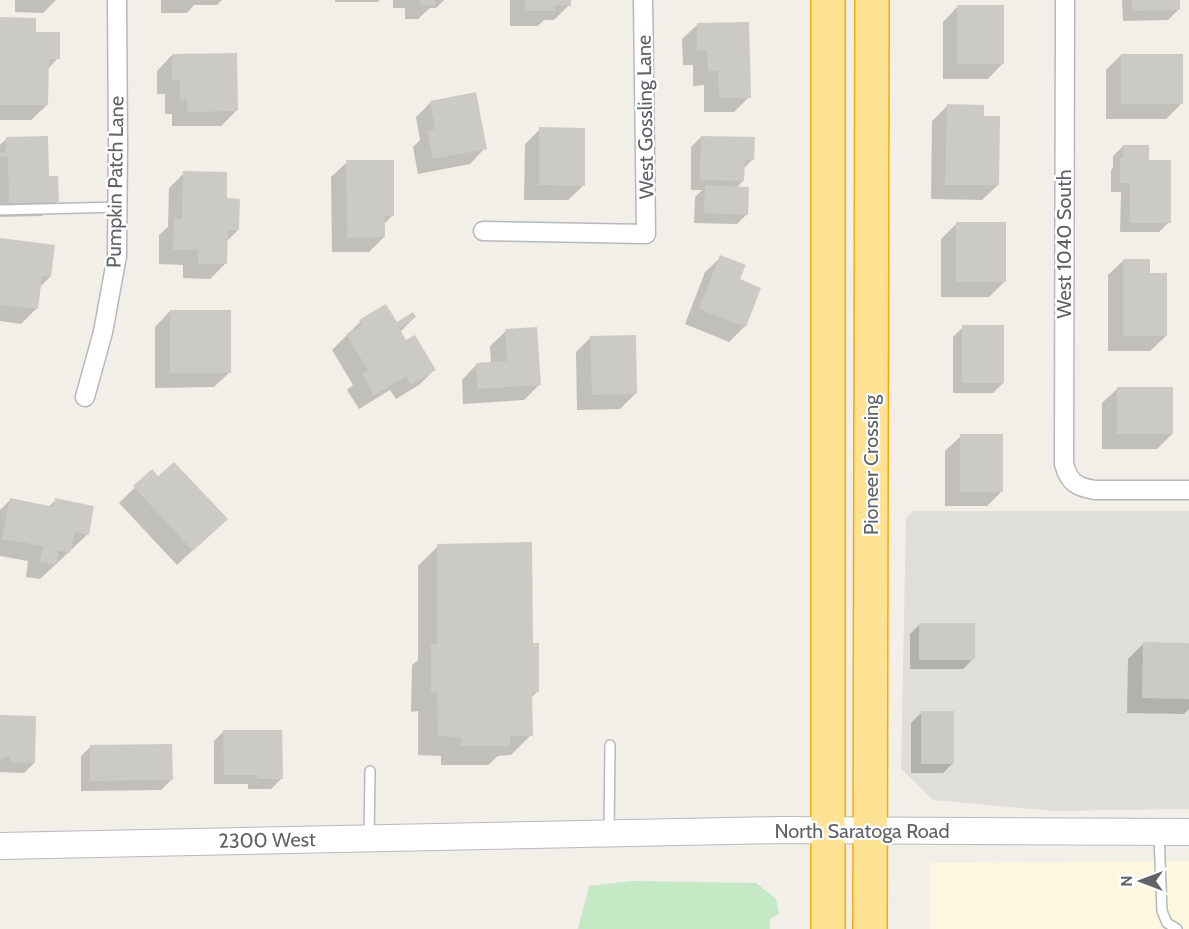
<svg xmlns="http://www.w3.org/2000/svg" width="1189" height="929" font-family="Cabin,sans-serif">
<rect width="100%" height="100%" fill="#f1efe8"/>
<!-- commercial -->
<path fill="#fef7e0" d="M 1189,861 L 1189,929 L 929,929 L 930,863 Z"/>
<!-- industrial -->
<path fill="#e0deda" d="M 913,511 L 1189,511 L 1189,809 L 1054,811 L 933,800 L 901,769 L 906,518 Z"/>
<!-- green -->
<path fill="#c5e8c5" d="M 632,881 L 756,883 L 776,899 L 779,914 L 770,919 L 770,929 L 578,929 L 589,886 Z"/>
<!-- shadow -->
<path fill="#0003" d="M 15,0 L 56,0 L 43,13 L 15,12 Z
M 161,0 L 222,0 L 217,5 L 194,5 L 187,13 L 161,13 Z
M 335,0 L 380,0 L 378,2 L 335,2 Z
M 393,0 L 444,0 L 436,8 L 430,8 L 418,19 L 405,19 L 405,8 L 393,8 Z
M 510,0 L 569,0 L 569,5 L 554,20 L 544,20 L 538,26 L 510,26 Z
M 1122,0 L 1178,0 L 1178,10 L 1168,20 L 1123,21 Z
M 958,6 L 1003,63 L 988,79 L 943,79 L 943,22 Z
M 0,19 L 35,34 L 58,58 L 47,70 L 47,105 L 31,120 L 0,120 Z
M 698,24 L 749,97 L 734,112 L 704,112 L 704,85 L 693,86 L 693,65 L 683,65 L 682,39 Z
M 172,55 L 236,111 L 221,126 L 172,126 L 172,114 L 165,114 L 165,94 L 157,94 L 157,71 Z
M 1121,55 L 1181,104 L 1166,119 L 1106,119 L 1106,70 Z
M 431,102 L 485,148 L 470,164 L 418,174 L 413,147 L 420,140 L 416,117 Z
M 947,106 L 982,117 L 998,185 L 982,200 L 931,199 L 932,121 Z
M 540,129 L 584,185 L 568,200 L 524,200 L 525,144 Z
M 701,137 L 753,159 L 743,169 L 743,181 L 736,188 L 747,214 L 737,224 L 694,223 L 695,197 L 702,190 L 691,190 L 691,147 Z
M 6,139 L 47,177 L 57,201 L 42,216 L 0,217 L 0,145 Z
M 1123,146 L 1147,161 L 1169,222 L 1159,232 L 1120,232 L 1121,192 L 1111,192 L 1111,170 L 1113,167 L 1113,156 Z
M 347,162 L 392,216 L 384,224 L 384,237 L 369,252 L 332,252 L 331,177 Z
M 184,173 L 225,200 L 238,230 L 226,242 L 225,264 L 210,279 L 183,278 L 183,265 L 159,264 L 159,235 L 168,227 L 169,188 Z
M 956,224 L 1004,282 L 989,297 L 941,297 L 941,239 Z
M 0,240 L 50,277 L 39,288 L 37,308 L 21,324 L 0,321 Z
M 721,257 L 739,280 L 745,326 L 729,342 L 685,324 L 705,272 Z
M 1124,260 L 1148,275 L 1166,336 L 1150,351 L 1108,351 L 1108,275 Z
M 385,306 L 396,325 L 415,317 L 400,332 L 406,342 L 434,370 L 419,385 L 396,399 L 390,390 L 359,409 L 347,390 L 353,385 L 332,350 L 360,322 Z
M 170,311 L 230,372 L 214,387 L 155,388 L 155,327 Z
M 963,327 L 1003,383 L 993,393 L 953,393 L 953,337 Z
M 506,331 L 539,385 L 524,400 L 463,404 L 462,380 L 477,364 L 491,363 L 490,346 Z
M 591,337 L 636,393 L 620,409 L 577,410 L 576,352 Z
M 1118,388 L 1172,434 L 1157,449 L 1102,449 L 1102,403 Z
M 961,436 L 1002,491 L 987,506 L 945,506 L 945,451 Z
M 152,471 L 210,534 L 177,565 L 119,503 Z
M 10,500 L 48,507 L 56,500 L 88,534 L 72,549 L 70,549 L 69,552 L 40,579 L 26,577 L 28,561 L 0,556 L 0,510 Z
M 438,546 L 532,644 L 537,692 L 530,699 L 531,735 L 511,755 L 498,756 L 488,765 L 441,765 L 441,756 L 418,755 L 418,711 L 411,712 L 412,665 L 418,660 L 418,566 Z
M 920,624 L 973,659 L 963,669 L 910,669 L 910,634 Z
M 1144,643 L 1189,644 L 1189,709 L 1184,714 L 1127,713 L 1128,659 Z
M 921,713 L 953,763 L 943,773 L 911,773 L 911,723 Z
M 0,717 L 34,763 L 24,773 L 0,772 Z
M 224,731 L 281,779 L 271,789 L 248,789 L 248,784 L 214,784 L 214,741 Z
M 91,746 L 171,780 L 161,790 L 81,791 L 81,756 Z"/>
<!-- building -->
<path fill="#cccac5" d="M 420,0 L 435,0 L 435,5 L 420,5 Z
M 525,0 L 571,0 L 571,6 L 555,5 L 555,11 L 525,11 Z
M 1132,0 L 1180,0 L 1180,10 L 1132,11 Z
M 957,5 L 1004,5 L 1004,64 L 957,64 Z
M 0,17 L 36,18 L 36,32 L 60,32 L 60,59 L 49,59 L 48,105 L 0,105 Z
M 749,22 L 751,98 L 719,98 L 718,71 L 708,71 L 707,50 L 697,51 L 697,23 Z
M 237,53 L 238,111 L 187,112 L 187,100 L 180,100 L 180,80 L 172,80 L 172,54 Z
M 1121,54 L 1183,54 L 1183,104 L 1121,104 Z
M 476,92 L 487,149 L 433,159 L 427,130 L 435,129 L 430,101 Z
M 947,104 L 984,105 L 984,116 L 1000,116 L 999,185 L 945,185 Z
M 539,127 L 585,128 L 585,186 L 539,185 Z
M 48,136 L 49,176 L 58,176 L 59,202 L 9,203 L 8,157 L 0,157 L 0,153 L 6,152 L 6,137 Z
M 701,136 L 755,137 L 754,160 L 745,160 L 744,181 L 700,180 Z
M 1123,145 L 1149,145 L 1149,160 L 1171,160 L 1171,223 L 1130,223 L 1130,183 L 1120,183 L 1120,158 L 1123,158 Z
M 346,160 L 394,160 L 394,216 L 385,216 L 385,237 L 347,238 Z
M 183,171 L 227,172 L 227,198 L 240,199 L 239,230 L 228,230 L 227,264 L 198,264 L 198,250 L 173,250 L 174,218 L 182,219 Z
M 705,185 L 749,187 L 748,215 L 704,213 Z
M 956,222 L 1006,222 L 1006,282 L 956,282 Z
M 0,238 L 55,245 L 51,277 L 42,276 L 38,309 L 0,305 Z
M 720,255 L 746,265 L 740,279 L 761,288 L 746,327 L 699,309 Z
M 1123,259 L 1150,259 L 1150,273 L 1167,273 L 1167,336 L 1123,336 Z
M 386,304 L 397,322 L 413,312 L 416,317 L 399,328 L 406,340 L 415,335 L 436,370 L 411,385 L 406,376 L 374,395 L 362,374 L 368,370 L 346,334 L 362,325 L 359,320 Z
M 170,310 L 231,310 L 231,373 L 170,373 Z
M 962,325 L 1004,325 L 1004,383 L 962,383 Z
M 537,327 L 541,385 L 478,389 L 476,363 L 507,361 L 505,329 Z
M 636,335 L 637,394 L 592,395 L 590,336 Z
M 1117,387 L 1173,387 L 1173,434 L 1117,434 Z
M 960,434 L 1003,434 L 1003,492 L 960,492 Z
M 174,462 L 228,519 L 193,551 L 133,486 L 152,469 L 158,476 Z
M 10,498 L 54,507 L 55,498 L 94,506 L 89,535 L 75,532 L 70,553 L 59,550 L 56,565 L 40,562 L 43,546 L 2,539 Z
M 532,542 L 533,643 L 539,643 L 539,692 L 532,693 L 533,736 L 510,736 L 510,746 L 461,746 L 461,737 L 438,736 L 437,692 L 431,693 L 431,644 L 437,644 L 437,544 Z
M 919,623 L 975,623 L 975,660 L 919,660 Z
M 1143,642 L 1189,643 L 1189,699 L 1142,698 Z
M 921,711 L 954,711 L 954,764 L 921,764 Z
M 0,715 L 36,716 L 35,763 L 10,762 L 10,757 L 3,757 L 3,760 L 0,759 Z
M 223,730 L 282,730 L 283,779 L 257,779 L 257,775 L 224,775 Z
M 172,744 L 173,780 L 90,781 L 90,745 Z"/>
<g fill="none" stroke-linecap="round" stroke-linejoin="round">
<defs>
<path id="lane" d="M 0,210 L 118,207
M 609,832 L 610,745
M 1159,834 L 1162,911 L 1167,923 L 1177,929
M 369,838 L 370,771"/>
<path id="street" d="M 1065,0 L 1064,464 C 1069,482 1076,487 1095,490 L 1189,490
M 483,231 L 646,234 L 643,0
M 85,397 L 103,332 L 117,256 L 118,145 L 117,0"/>
<path id="secondary" d="M 0,846 L 781,830 L 1189,832"/>
<path id="highway" d="M 828,929 L 828,0
M 870,929 L 872,0"/>
</defs>
<!-- lane casing -->
<use href="#lane" stroke="#b5b8bc" stroke-width="12"/>
<!-- street casing -->
<use href="#street" stroke="#b5b8bc" stroke-width="21"/>
<!-- secondary casing -->
<use href="#secondary" stroke="#b6babf" stroke-width="28"/>
<!-- highway casing -->
<use href="#highway" stroke="#f9ab00" stroke-width="36"/>
<!-- lane -->
<use href="#lane" stroke="#fff" stroke-width="9"/>
<!-- street -->
<use href="#street" stroke="#fff" stroke-width="18"/>
<!-- secondary -->
<use href="#secondary" stroke="#fff" stroke-width="26"/>
<!-- highway -->
<use href="#highway" stroke="#fde293" stroke-width="33"/>
</g>
<g text-anchor="middle" stroke-width="4.5" stroke-linejoin="round" paint-order="stroke">
<!-- street labels -->
<g font-size="20" fill="#5f6368" stroke="#fff">
<text transform="translate(645 117) rotate(-91)" y="7">West Gossling Lane</text>
<text transform="translate(115 182) rotate(-89)" y="7">Pumpkin Patch Lane</text>
<text transform="translate(1064 244) rotate(-90)" y="7">West 1040 South</text>
<text transform="translate(871 465) rotate(-90)" y="7">Pioneer Crossing</text>
<text x="862" y="838">North Saratoga Road</text>
<text transform="translate(267 840) rotate(-1)" y="7">2300 West</text>
</g>
</g>
<!-- north arrow -->
<g transform="translate(1141 881) rotate(270)" stroke="#ffffff" stroke-width="4.5" paint-order="stroke">
<path d="M0-4.5L10 22L0 15L-10 22Z" fill="#5f6368"/>
<text y="-9" font-size="16" font-weight="bold" text-anchor="middle" fill="#5f6368">N</text>
</g>
</svg>
